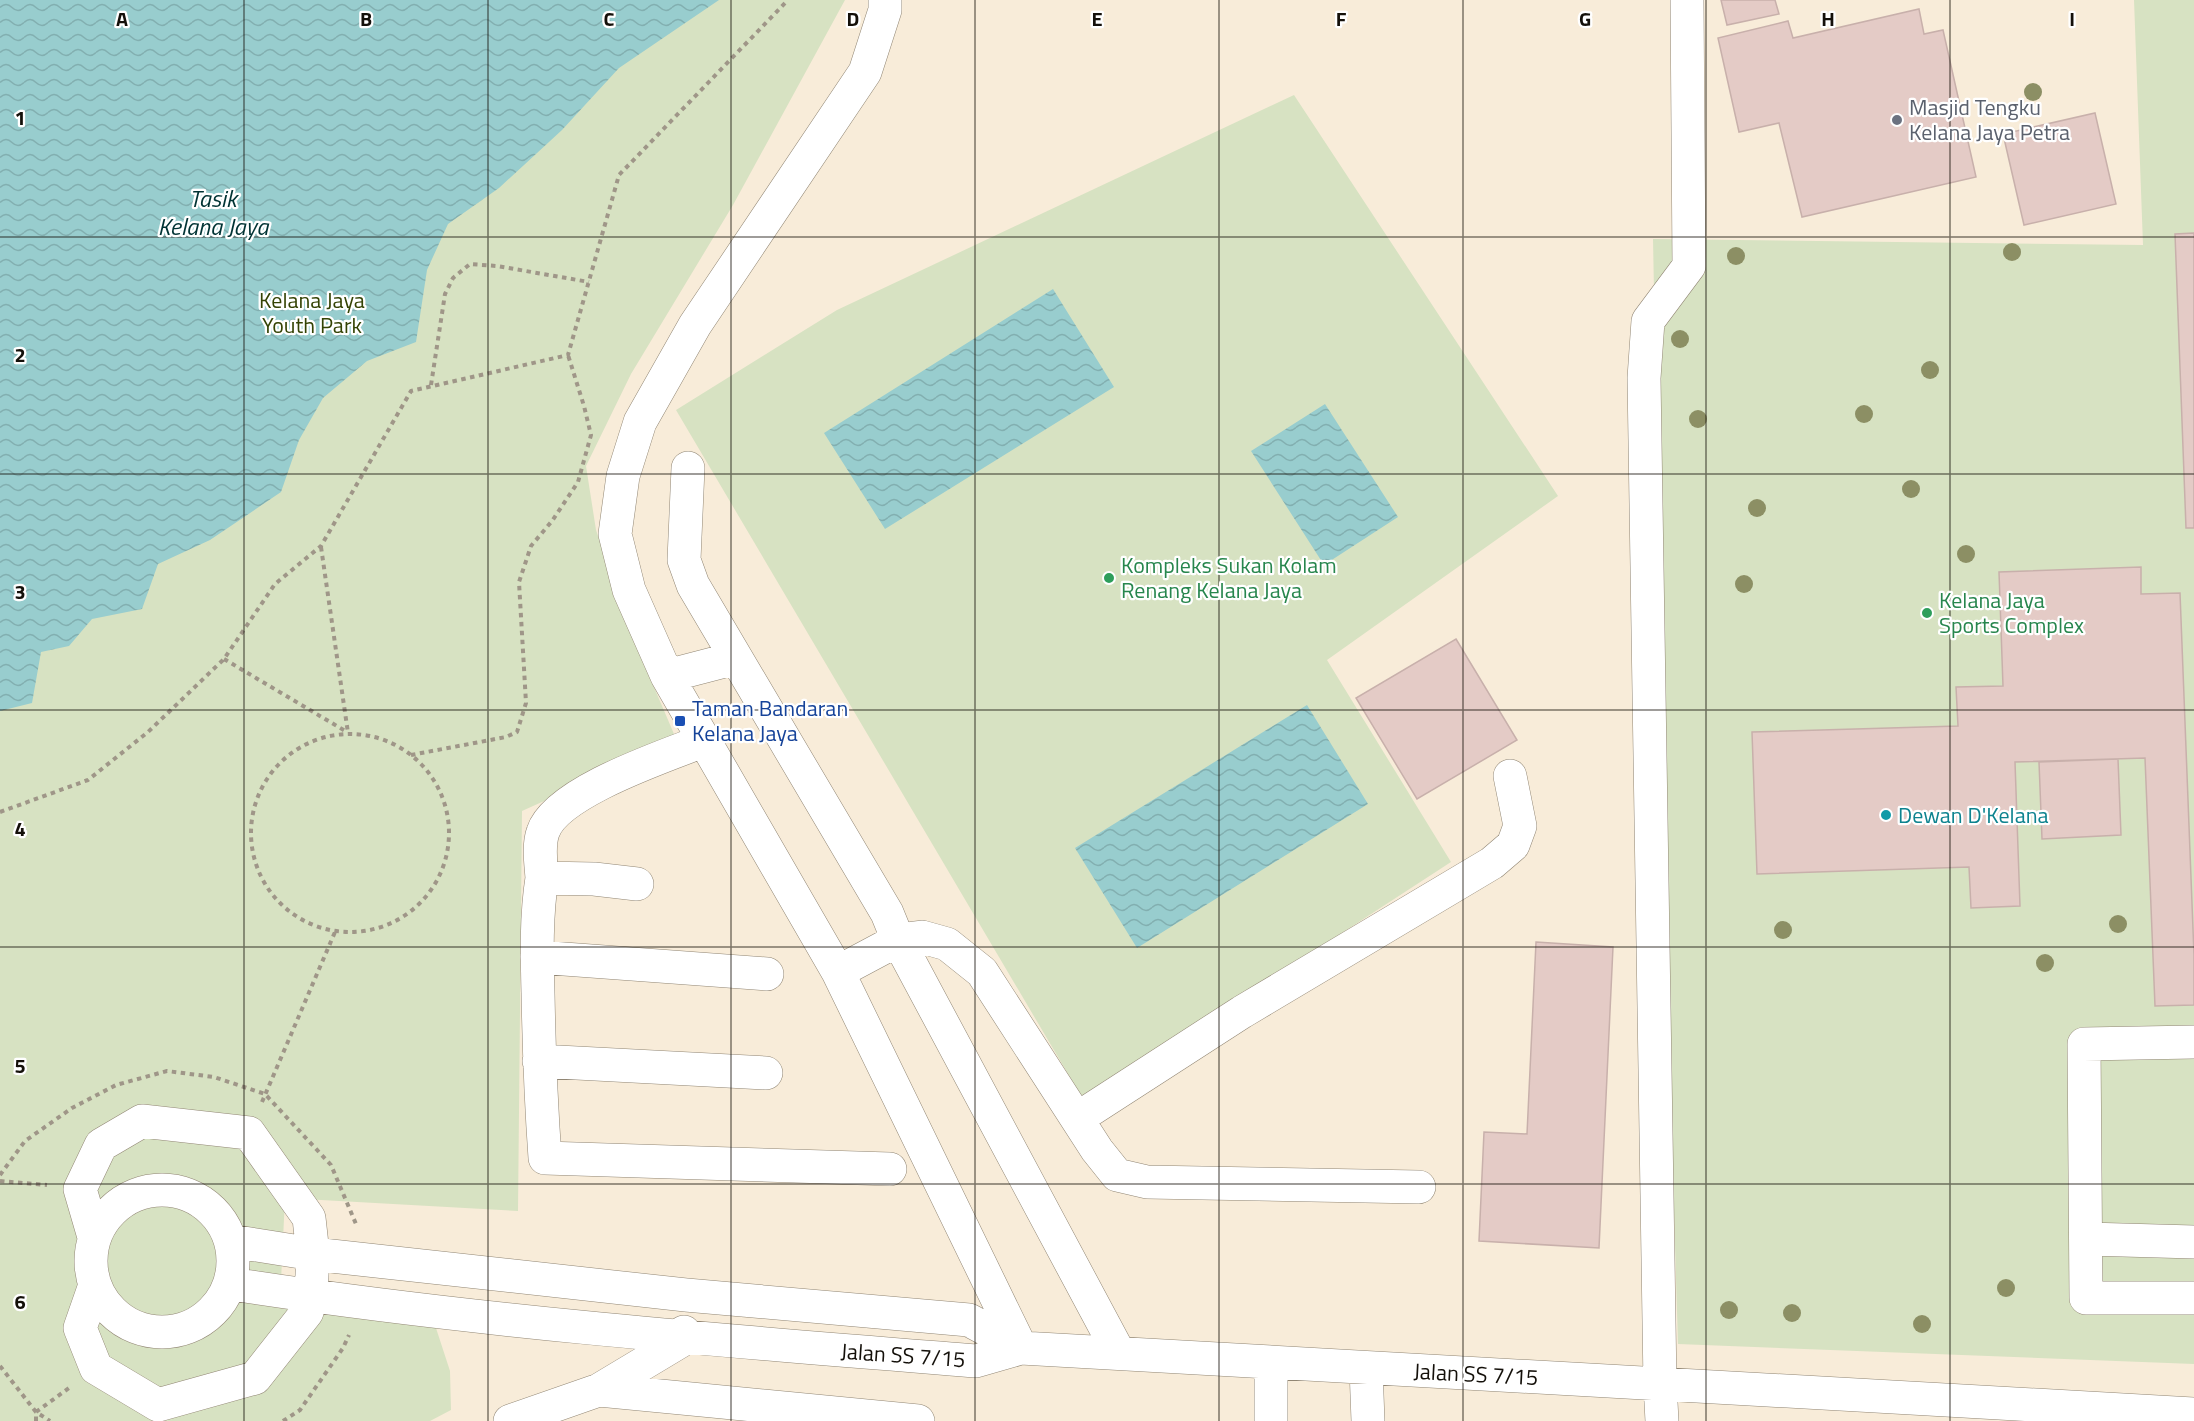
<svg xmlns="http://www.w3.org/2000/svg" width="2194" height="1421" font-family="'Titillium Web',sans-serif">
<defs>
<pattern id="water-waves" width="16" height="10" patternUnits="userSpaceOnUse" patternTransform="scale(1.5)"><rect width="16" height="10" fill="#98cdce"/><path d="M0 5q4-4 8 0t8 0" fill="none" stroke="#82afb0"/></pattern>
</defs>
<rect width="100%" height="100%" fill="#f8ecd9"/>
<!-- green -->
<path fill="#d7e2c2" d="M 0,0 L 845,0 L 733,205 L 631,374 L 586,466 L 596,530 L 636,645 L 677,741 L 522,811 L 518,1211 L 285,1198 L 280,1302 L 435,1325 L 450,1371 L 451,1410 L 430,1421 L 0,1421 Z
M 2134,0 L 2194,0 L 2194,1364 L 1678,1344 L 1667,981 L 1653,239 L 2143,245 Z
M 1294,95 L 1558,496 L 1327,660 L 1451,862 L 1084,1101 L 676,410 L 837,310 Z"/>
<!-- water -->
<path fill="url(#water-waves)" d="M 0,0 L 719,0 L 619,68 L 562,130 L 499,188 L 448,224 L 427,270 L 416,342 L 367,361 L 323,398 L 299,440 L 281,492 L 210,540 L 158,564 L 142,609 L 92,619 L 69,646 L 41,652 L 32,703 L 0,711 Z
M 1053,289 L 1114,387 L 885,529 L 824,433 Z
M 1325,404 L 1398,517 L 1324,565 L 1251,451 Z
M 1307,705 L 1368,804 L 1137,948 L 1075,848 Z"/>
<!-- building -->
<path fill="#e4cbc6" stroke="#c8b0ab" stroke-width="1.5" d="M 1721,0 L 1775,0 L 1779,14 L 1727,25 Z
M 1919,9 L 1924,34 L 1943,30 L 1976,177 L 1802,217 L 1779,123 L 1739,132 L 1718,38 L 1788,21 L 1793,38 Z
M 2095,113 L 2116,204 L 2024,225 L 2003,134 Z
M 2194,233 L 2194,528 L 2186,528 L 2175,234 Z
M 2141,567 L 2141,594 L 2180,593 L 2194,955 L 2194,1005 L 2155,1006 L 2145,758 L 2015,762 L 2020,906 L 1971,908 L 1969,867 L 1757,874 L 1752,732 L 1958,726 L 1956,687 L 2003,686 L 1999,572 Z
M 1456,639 L 1517,740 L 1417,799 L 1356,698 Z
M 2118,759 L 2121,835 L 2042,839 L 2039,762 Z
M 1536,942 L 1613,947 L 1599,1248 L 1479,1241 L 1484,1132 L 1527,1134 Z"/>
<g fill="none" stroke-linecap="round" stroke-linejoin="round">
<defs>
<path id="minor" d="M 885,0 L 885,10 L 865,72 L 695,325 L 640,422 L 623,476 L 615,534 L 629,590 L 667,676 L 838,972 L 1021,1348
M 688,468 L 684,560 L 693,585 L 887,913 L 898,940 L 1119,1353
M 667,676 L 736,658
M 542,878 C 541,864 538,846 543,832 C 556,792 665,756 703,741
M 637,884 L 594,879 L 542,878 C 536,916 537,954 538,993 C 539,1048 541,1103 545,1158 L 890,1169
M 537,957 L 767,974
M 838,972 L 898,940 L 922,937 L 947,944 L 982,972 L 1097,1150 L 1117,1175 L 1147,1182 L 1419,1187
M 2194,1042 L 2084,1044 L 2086,1298 L 2194,1298
M 539,1061 L 766,1073
M 1078,1118 L 1242,1012 L 1492,863 L 1513,845 L 1520,826 L 1510,776
M91 1261a71 71 0 1 1 142 0a71 71 0 1 1-142 0Z
M 94,1237 L 80,1189 L 101,1145 L 142,1121 L 249,1133 L 309,1218 L 313,1254 L 311,1296 L 307,1312 L 255,1378 L 158,1405 L 96,1368 L 80,1328 L 95,1285
M 2087,1239 L 2194,1242
M 231,1241 L 313,1254 L 686,1295 L 969,1320 L 1021,1348
M 232,1284 C 478,1322 727,1341 976,1361 L 1021,1348 L 2194,1414
M 1366,1368 L 1368,1421
M 599,1390 L 684,1339 L 684,1332
M 510,1421 L 599,1390 L 918,1421
M 1271,1421 L 1271,1362
M 1662,1421 L 1660,1384 L 1644,378 L 1648,321 L 1689,266 L 1687,0"/>
</defs>
<!-- minor casing -->
<use href="#minor" stroke="#918674" stroke-width="34"/>
<!-- path -->
<path stroke="#9f9688" stroke-width="4" stroke-dasharray="4.5 4.5" stroke-linecap="butt" d="M 431,385 L 445,294 L 453,278 L 470,264 L 497,266 L 589,282
M 321,547 L 348,733
M 224,659 L 347,732
M251 833a99 99 0 1 1 198 0a99 99 0 1 1-198 0Z
M 411,755 L 506,737 L 517,732 L 526,703 L 519,582 L 531,546 L 552,521 L 578,482 L 591,435 L 584,406 L 568,355
M 0,812 L 88,780 L 148,732 L 224,659 L 275,584 L 321,546 L 411,391 L 568,355 L 619,175 L 788,0
M 262,1102 L 335,932
M 0,1175 L 25,1141 L 72,1108 L 116,1085 L 167,1071 L 214,1077 L 265,1094 L 331,1165 L 356,1224
M 0,1181 L 47,1185
M 0,1366 L 36,1412 L 50,1421
M 36,1421 L 36,1412 L 69,1388
M 283,1421 L 300,1410 L 343,1348 L 349,1335"/>
<!-- minor -->
<use href="#minor" stroke="#fff" stroke-width="33"/>
</g>
<!-- trees -->
<g fill="#8c8f64">
<circle cx="2033" cy="92" r="9"/>
<circle cx="2012" cy="252" r="9"/>
<circle cx="1736" cy="256" r="9"/>
<circle cx="1680" cy="339" r="9"/>
<circle cx="1930" cy="370" r="9"/>
<circle cx="1864" cy="414" r="9"/>
<circle cx="1698" cy="419" r="9"/>
<circle cx="1911" cy="489" r="9"/>
<circle cx="1757" cy="508" r="9"/>
<circle cx="1966" cy="554" r="9"/>
<circle cx="1744" cy="584" r="9"/>
<circle cx="2118" cy="924" r="9"/>
<circle cx="1783" cy="930" r="9"/>
<circle cx="2045" cy="963" r="9"/>
<circle cx="2006" cy="1288" r="9"/>
<circle cx="1729" cy="1310" r="9"/>
<circle cx="1792" cy="1313" r="9"/>
<circle cx="1922" cy="1324" r="9"/>
</g>
<!-- grid -->
<path fill="none" stroke="#14100a" stroke-width="1.5" stroke-opacity="0.55" d="M 244,0 L 244,1421M 488,0 L 488,1421M 731,0 L 731,1421M 975,0 L 975,1421M 1219,0 L 1219,1421M 1463,0 L 1463,1421M 1706,0 L 1706,1421M 1950,0 L 1950,1421M 0,237 L 2194,237M 0,474 L 2194,474M 0,710 L 2194,710M 0,947 L 2194,947M 0,1184 L 2194,1184"/>
<!-- markers -->
<circle fill="#6b7280" stroke="#fff" stroke-width="2" cx="1897" cy="120" r="6"/>
<g fill="#2e9e5b" stroke="#fff" stroke-width="2">
<circle cx="1109" cy="578" r="6"/>
<circle cx="1927" cy="613" r="6"/>
</g>
<rect fill="#1a4fb4" stroke="#fff" stroke-width="2" x="674" y="715" width="12" height="12" rx="3"/>
<circle fill="#0f9aa8" stroke="#fff" stroke-width="2" cx="1886" cy="815" r="6"/>
<g text-anchor="middle" stroke-width="4.5" stroke-linejoin="round" paint-order="stroke">
<!-- worship labels -->
<g font-size="22" fill="#5b616d" stroke="#fff" text-anchor="start">
<text x="1909" y="115">Masjid Tengku<tspan x="1909" dy="25">Kelana Jaya Petra</tspan></text>
</g>
<!-- park labels -->
<g font-size="22" fill="#344304" stroke="#fff">
<text x="312" y="308">Kelana Jaya<tspan x="312" dy="25">Youth Park</tspan></text>
</g>
<!-- leisure labels -->
<g font-size="22" fill="#27864d" stroke="#fff" text-anchor="start">
<text x="1121" y="573">Kompleks Sukan Kolam<tspan x="1121" dy="25">Renang Kelana Jaya</tspan></text>
<text x="1939" y="608">Kelana Jaya<tspan x="1939" dy="25">Sports Complex</tspan></text>
</g>
<!-- transit labels -->
<g font-size="22" fill="#164399" stroke="#fff" text-anchor="start">
<text x="692" y="716">Taman Bandaran<tspan x="692" dy="25">Kelana Jaya</tspan></text>
</g>
<!-- culture labels -->
<g font-size="22" fill="#0d838f" stroke="#fff" text-anchor="start">
<text x="1898" y="823">Dewan D'Kelana</text>
</g>
<!-- street labels -->
<g font-size="22" fill="#14100a" stroke="#fff">
<text transform="translate(903 1355) rotate(4)" y="8">Jalan SS 7/15</text>
<text transform="translate(1476 1374) rotate(3)" y="8">Jalan SS 7/15</text>
</g>
<!-- water labels -->
<g font-size="24" font-style="italic" fill="#003334" stroke="#fff">
<text x="213" y="207">Tasik<tspan x="213" dy="28">Kelana Jaya</tspan></text>
</g>
</g>
<g font-size="20" text-anchor="middle" font-weight="bold" fill="#14100a" stroke="#fff" stroke-width="4.5" stroke-linejoin="round" paint-order="stroke">
<text x="122" y="26">A</text>
<text x="366" y="26">B</text>
<text x="609" y="26">C</text>
<text x="853" y="26">D</text>
<text x="1097" y="26">E</text>
<text x="1341" y="26">F</text>
<text x="1585" y="26">G</text>
<text x="1828" y="26">H</text>
<text x="2072" y="26">I</text>
<text x="20" y="125">1</text>
<text x="20" y="362">2</text>
<text x="20" y="599">3</text>
<text x="20" y="836">4</text>
<text x="20" y="1073">5</text>
<text x="20" y="1309">6</text>
</g>
</svg>
